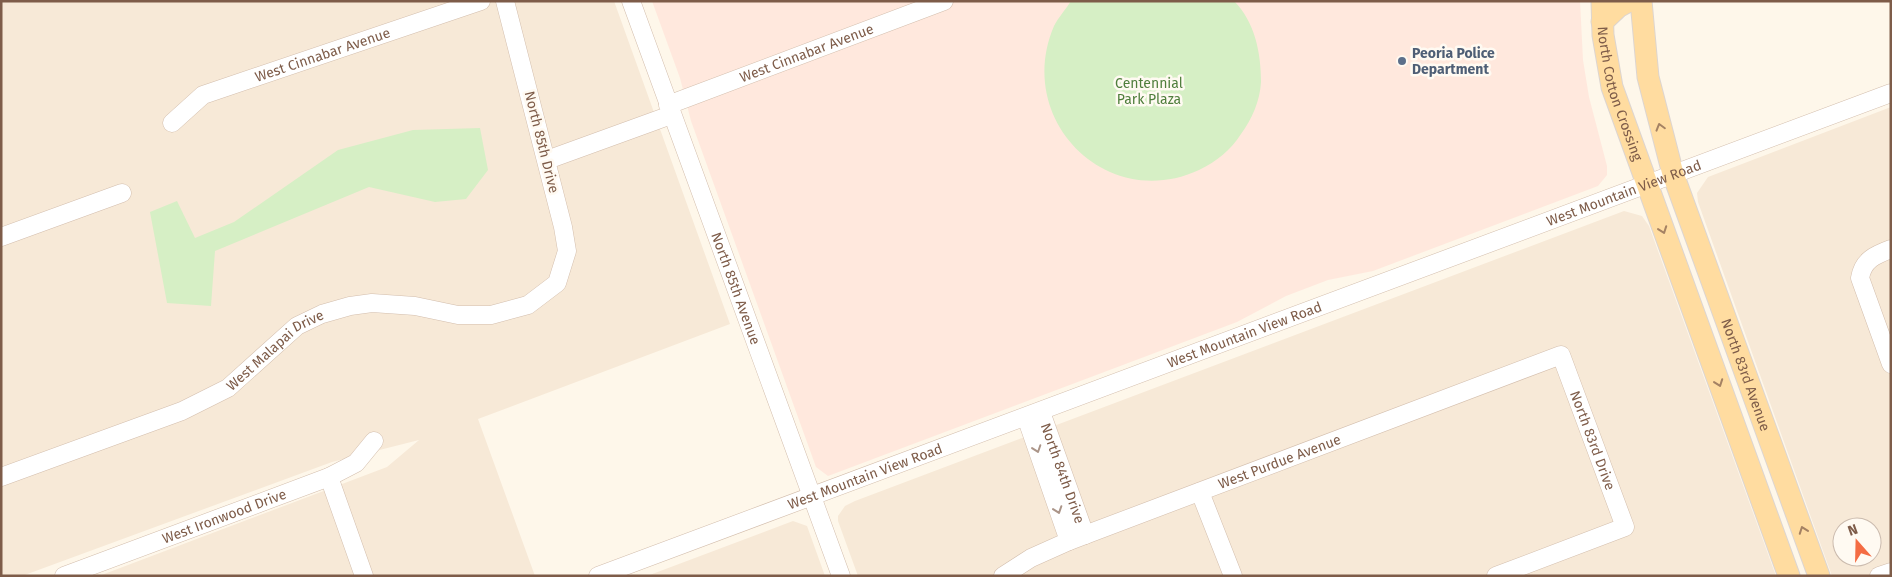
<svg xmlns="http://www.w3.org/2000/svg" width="1892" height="577" font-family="'Fira Sans',sans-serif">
<rect width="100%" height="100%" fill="#fef7ea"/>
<!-- residential -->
<path fill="#f7e9d7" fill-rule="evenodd" d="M 1,1 L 614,1 L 730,324 L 478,419 L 535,576 L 99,576 L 387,467 L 419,440 L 332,462 L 22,576 L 1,576 Z
M 1891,107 L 1891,576 L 1832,576 L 1698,202 L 1697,193 L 1708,177 ZM 1842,527 L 1872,527 L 1872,557 L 1842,557 Z
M 1624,211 L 1642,216 L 1649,226 L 1776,576 L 858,576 L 838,521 L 838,516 L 845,506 L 855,501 Z
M 793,521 L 807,526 L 825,576 L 647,576 Z"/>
<!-- commercial -->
<path fill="#ffe8dd" d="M 652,1 L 1580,1 L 1583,60 L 1589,97 L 1607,166 L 1607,175 L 1598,186 L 1373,271 L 1328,280 L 1286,296 L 1237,322 L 828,476 L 816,467 L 691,121 L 680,78 Z"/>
<!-- green -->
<path fill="#d6efc5" d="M 1071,1 L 1234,1 C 1255,22 1261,53 1261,82 C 1260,101 1252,119 1241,134 C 1231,150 1216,162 1199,170 C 1106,213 1014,119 1054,26 C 1058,18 1066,9 1071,1 Z
M 480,128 L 488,170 L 466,199 L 435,202 L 369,187 L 215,251 L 211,306 L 167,303 L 150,212 L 177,201 L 195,238 L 234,222 L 338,150 L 413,130 Z"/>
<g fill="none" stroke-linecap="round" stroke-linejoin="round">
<defs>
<g id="minor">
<path id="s1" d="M 631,1 L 841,576"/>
<path id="s2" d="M 668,105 L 944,1"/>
<path id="s3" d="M 172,123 L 203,95 L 481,1"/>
<path d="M 547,160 L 671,115"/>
<path d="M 1,237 L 122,193"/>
<path d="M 1891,249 C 1875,255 1863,260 1860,278 L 1891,364"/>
<path id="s4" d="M 1041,412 L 1085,535"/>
<path d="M 1026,417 L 1069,541"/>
<path id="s5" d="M 1,477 L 182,411 L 228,388 L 297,326 L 322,314 L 350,306 L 372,303 L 415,306 L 458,315 L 491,315 L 528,305 L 557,283 L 567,251 L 563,227 L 505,1"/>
<path d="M 329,477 L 364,576"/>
<path d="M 1200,492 L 1233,576"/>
<path id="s6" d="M 64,576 L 329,477 L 356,463 L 374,441"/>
<path id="s7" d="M 598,576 L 1891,93"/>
<path id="s8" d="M 1003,576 L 1031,558 L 1069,541 L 1561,355 L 1625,527 L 1496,576"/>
<path d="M 1879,576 L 1891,572"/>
</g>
<g id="major">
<path id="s9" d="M 1602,1 L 1603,35 L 1612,87 L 1789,576"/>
<path id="s10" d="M 1641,1 L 1648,77 L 1673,174 L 1819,576"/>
<path d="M 1602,22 L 1618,7 L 1629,1"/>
</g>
</defs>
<!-- minor casing -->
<use href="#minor" stroke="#d3bead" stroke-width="19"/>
<!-- major casing -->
<use href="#major" stroke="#ddd5d0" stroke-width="23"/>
<!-- minor -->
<use href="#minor" stroke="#fff" stroke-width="18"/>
<!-- major -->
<use href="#major" stroke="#ffdca0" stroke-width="21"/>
</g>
<!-- one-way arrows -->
<defs><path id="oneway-chevron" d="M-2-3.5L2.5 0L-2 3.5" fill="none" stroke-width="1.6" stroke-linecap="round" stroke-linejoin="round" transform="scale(1.25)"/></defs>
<g stroke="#a58263">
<use href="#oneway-chevron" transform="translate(1660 127) rotate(-106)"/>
<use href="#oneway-chevron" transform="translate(1663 230) rotate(70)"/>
<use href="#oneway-chevron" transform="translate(1719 383) rotate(70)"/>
<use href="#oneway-chevron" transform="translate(1803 530) rotate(-110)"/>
</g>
<g stroke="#ab9589">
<use href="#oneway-chevron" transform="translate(1037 449) rotate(71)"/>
<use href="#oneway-chevron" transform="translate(1058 510) rotate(71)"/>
</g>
<!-- markers -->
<circle fill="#5c6f8a" stroke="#fffaf2" stroke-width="2" cx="1402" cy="61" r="5"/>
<g text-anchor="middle" stroke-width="5" stroke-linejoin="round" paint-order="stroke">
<!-- street labels -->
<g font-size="14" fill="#7e5c49" stroke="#fffaf2">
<text dy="5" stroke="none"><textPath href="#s2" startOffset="148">West Cinnabar Avenue</textPath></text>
<text dy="5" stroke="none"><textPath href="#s3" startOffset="168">West Cinnabar Avenue</textPath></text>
<text dy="5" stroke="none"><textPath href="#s9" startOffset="95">North Cotton Crossing</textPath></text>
<text transform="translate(542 142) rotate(76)" y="5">North 85th Drive</text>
<text dy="5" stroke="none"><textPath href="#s7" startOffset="1095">West Mountain View Road</textPath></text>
<text dy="5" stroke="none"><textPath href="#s1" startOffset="306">North 85th Avenue</textPath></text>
<text dy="5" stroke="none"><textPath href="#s7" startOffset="690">West Mountain View Road</textPath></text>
<text dy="5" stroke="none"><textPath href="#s5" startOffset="305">West Malapai Drive</textPath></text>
<text dy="5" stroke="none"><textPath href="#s10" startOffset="390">North 83rd Avenue</textPath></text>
<text dy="5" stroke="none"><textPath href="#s8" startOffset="692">North 83rd Drive</textPath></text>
<text dy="5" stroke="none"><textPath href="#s8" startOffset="300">West Purdue Avenue</textPath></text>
<text dy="5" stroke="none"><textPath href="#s4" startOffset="65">North 84th Drive</textPath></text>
<text dy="5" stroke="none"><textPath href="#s7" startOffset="285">West Mountain View Road</textPath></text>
<text dy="5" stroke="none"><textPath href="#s6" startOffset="171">West Ironwood Drive</textPath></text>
</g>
<!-- service labels -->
<g font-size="14" font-weight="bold" fill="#4e5e75" stroke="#fffaf2" text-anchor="start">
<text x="1412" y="58">Peoria Police<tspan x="1412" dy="16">Department</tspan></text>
</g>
<!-- park labels -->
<g font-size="14" fill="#4f7e3c" stroke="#fffaf2">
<text x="1149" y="88">Centennial<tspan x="1149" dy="16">Park Plaza</tspan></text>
</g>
</g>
<!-- border -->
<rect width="1892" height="577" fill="none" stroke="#7e5c49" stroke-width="5"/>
<!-- north arrow -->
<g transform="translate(1857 542) rotate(340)"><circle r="24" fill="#fffaf2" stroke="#cbbbae"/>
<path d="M0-4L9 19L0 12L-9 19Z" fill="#f46c43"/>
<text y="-8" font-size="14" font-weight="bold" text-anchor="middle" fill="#7e5c49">N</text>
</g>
</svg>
